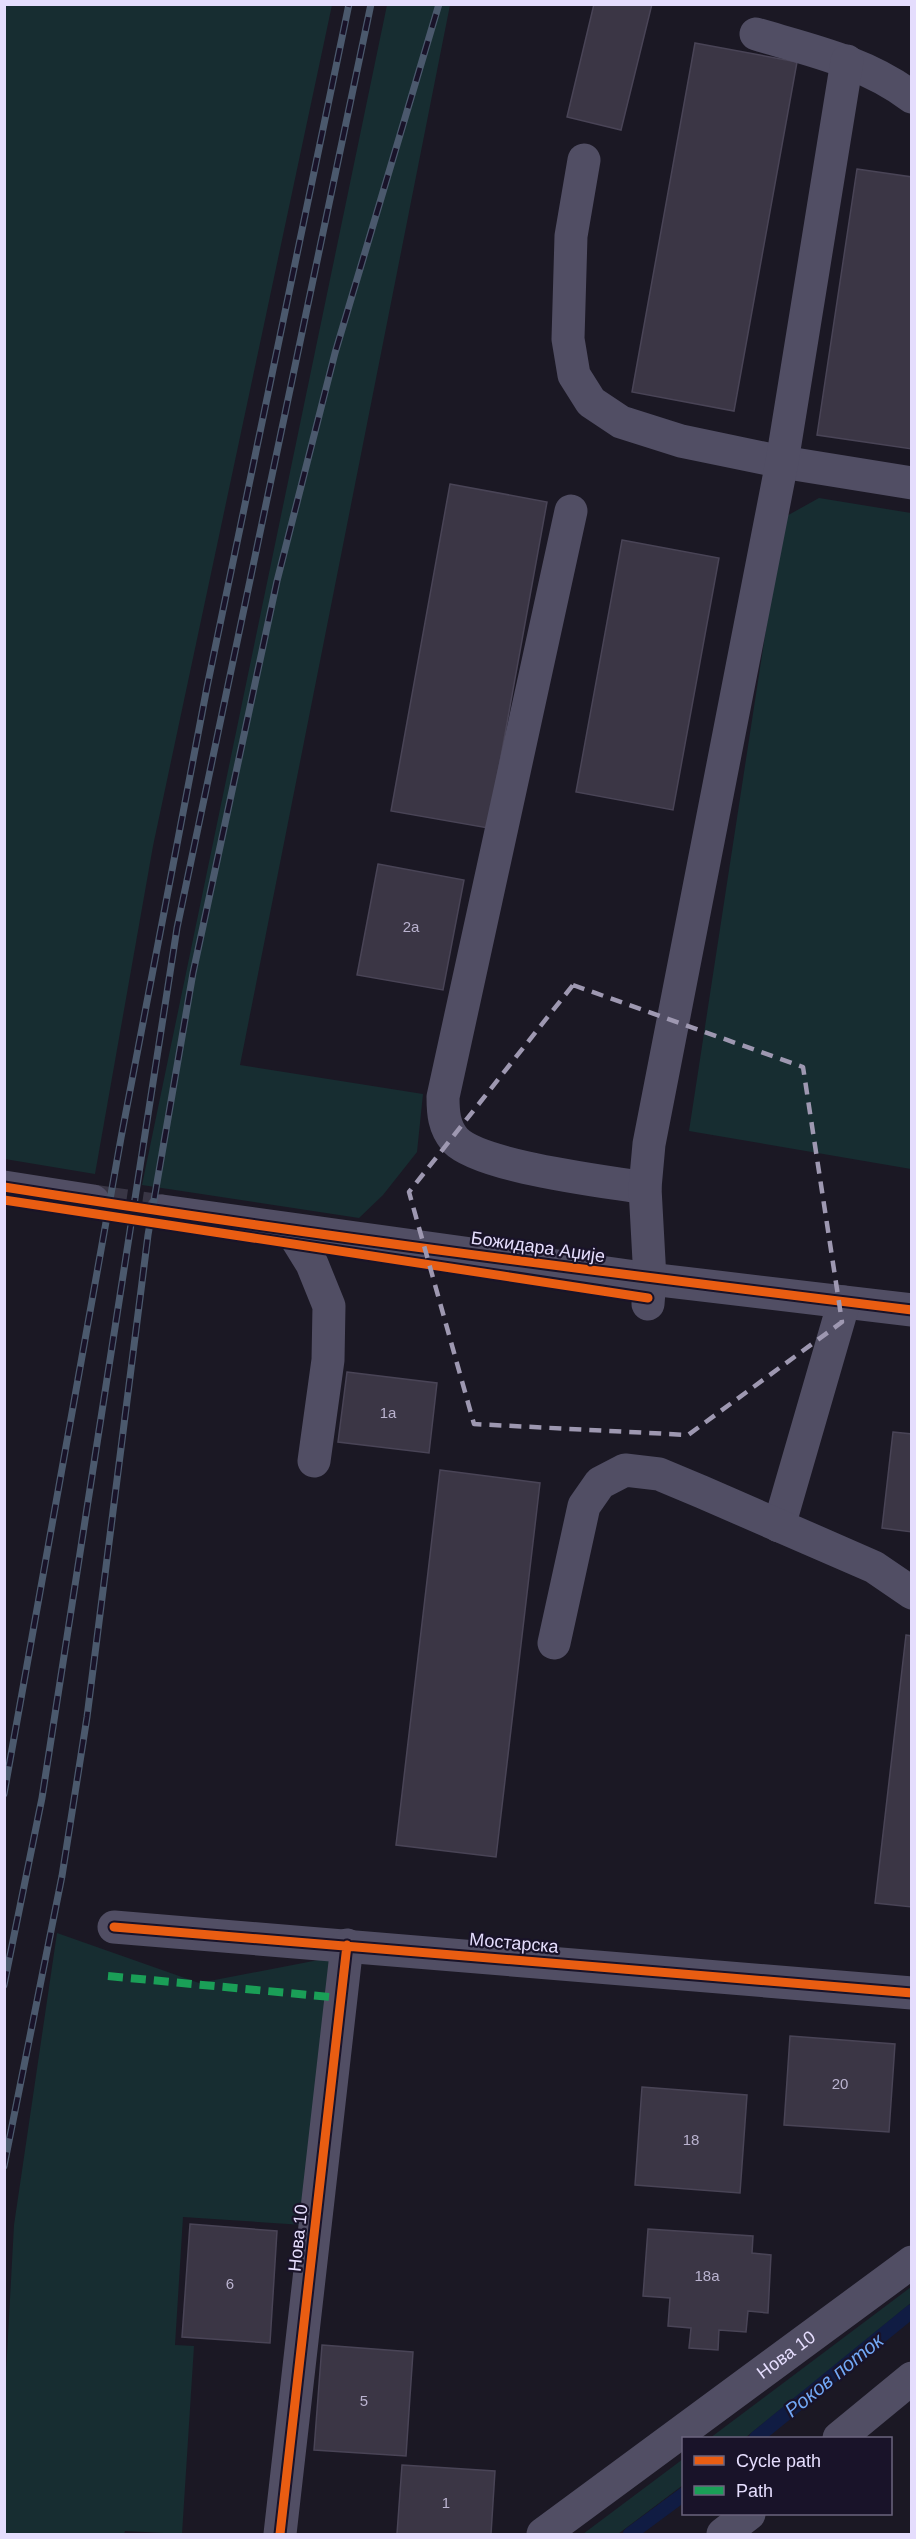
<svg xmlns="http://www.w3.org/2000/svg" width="916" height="2539" font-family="Arial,sans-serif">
<rect width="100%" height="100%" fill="#1b1824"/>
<!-- green -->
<path fill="#172d31" d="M 4,5 L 332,5 L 153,846 L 95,1174 L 5,1159 Z
M 387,5 L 450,5 L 240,1065 L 423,1094 L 417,1152 L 383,1195 L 359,1218 L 142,1185 Z
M 819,498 L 911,513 L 911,1169 L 689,1131 L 783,518 Z
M 57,1933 L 199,1983 L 334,1957 L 303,2225 L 183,2217 L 175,2345 L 194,2346 L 182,2534 L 125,2531 L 124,2534 L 5,2534 L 6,2373 L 14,2225 Z
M 911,2287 L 911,2303 L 745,2438 L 710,2438 Z
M 683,2459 L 683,2485 L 618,2534 L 583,2534 Z"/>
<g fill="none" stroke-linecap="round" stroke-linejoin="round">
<!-- stream -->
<path stroke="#101c43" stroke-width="14" d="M 756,2438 L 912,2311
M 630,2534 L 684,2494"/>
</g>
<!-- building -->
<path fill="#3b3645" stroke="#494456" stroke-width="1.5" d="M 594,4 L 652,4 L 621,130 L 567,117 Z
M 695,43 L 797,62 L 734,411 L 632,392 Z
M 857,169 L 912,177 L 912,449 L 817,435 Z
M 450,484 L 547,502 L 488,828 L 391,811 Z
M 622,540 L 719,558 L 673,810 L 576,792 Z
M 378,864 L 464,880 L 443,990 L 357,975 Z
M 347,1372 L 437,1383 L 429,1453 L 338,1442 Z
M 893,1432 L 912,1434 L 912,1532 L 882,1528 Z
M 440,1470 L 540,1483 L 496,1857 L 396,1845 Z
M 906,1635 L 912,1636 L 912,1907 L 875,1903 Z
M 790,2036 L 895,2044 L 889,2132 L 784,2125 Z
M 642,2087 L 747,2095 L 740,2193 L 635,2185 Z
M 190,2224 L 277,2231 L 270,2343 L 182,2337 Z
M 648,2229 L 753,2236 L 752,2253 L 771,2255 L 768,2313 L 748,2311 L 746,2332 L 719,2330 L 718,2350 L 689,2348 L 691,2328 L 668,2326 L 670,2298 L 643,2296 Z
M 322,2345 L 413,2352 L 406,2456 L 314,2450 Z
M 402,2465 L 495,2471 L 491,2534 L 397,2534 Z"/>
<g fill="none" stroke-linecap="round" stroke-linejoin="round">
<!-- minor-tunnel -->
<path stroke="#393645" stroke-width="33" stroke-dasharray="33 16" stroke-linecap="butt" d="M 93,1201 L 162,1211"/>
<!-- minor -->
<g stroke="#514e64" stroke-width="33">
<path d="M 756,34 C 810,50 866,62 912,97"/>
<path d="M 584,160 L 571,236 L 568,339 L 574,375 L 591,402 L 621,422 L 681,441 L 782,462 L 912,483"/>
<path d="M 571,511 L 443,1097 C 443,1113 444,1127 455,1140 C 481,1167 604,1181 645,1188"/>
<path d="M 4,1187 L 93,1201"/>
<path d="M 162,1211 L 650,1279 L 912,1310"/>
<path d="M 291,1230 L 312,1264 L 329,1306 L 328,1360 L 314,1461"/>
<path d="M 648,1304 L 650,1279 L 645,1188 L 649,1144 L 782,462 L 847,61"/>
<path d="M 779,1526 L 844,1302"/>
<path d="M 554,1643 L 584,1506 L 600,1483 L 625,1470 L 659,1474 L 702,1492 L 874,1567 L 912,1593"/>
<path d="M 114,1927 L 912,1993"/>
<path d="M 839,2438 L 912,2378"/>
<path d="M 280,2534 L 347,1945"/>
<path id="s1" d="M 543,2534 L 912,2262"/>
<path d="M 723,2534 L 749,2514"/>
</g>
<defs>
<path id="rail" d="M 4,1794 L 121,1138 L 207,687 L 349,4
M 4,1985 L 42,1798 L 177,928 L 371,4
M 4,2166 L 62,1876 L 87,1717 L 148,1235 L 193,973 L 277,581 L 335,353 L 439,4"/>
</defs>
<!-- rail casing -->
<use href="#rail" stroke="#4b596d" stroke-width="7"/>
<!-- rail -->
<use href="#rail" stroke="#191329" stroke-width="4.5" stroke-dasharray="14" stroke-linecap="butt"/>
<!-- quiet -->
<path stroke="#1a9f57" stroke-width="8" stroke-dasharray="15 8" stroke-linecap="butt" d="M 108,1976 L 341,1998"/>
<defs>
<path id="cycleway" d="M 4,1187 C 306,1235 609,1273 912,1310
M 4,1200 L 648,1298
M 114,1927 L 912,1993
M 280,2534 L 347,1945"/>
</defs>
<!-- cycleway casing -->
<use href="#cycleway" stroke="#191329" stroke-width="13"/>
<!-- cycleway -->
<use href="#cycleway" stroke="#e95d12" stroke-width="9"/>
</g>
<!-- marked area -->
<path fill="none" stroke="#9e98b1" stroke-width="4.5" stroke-dasharray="12 8" stroke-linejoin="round" d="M 573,985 L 803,1067 L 842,1322 L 688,1435 L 474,1424 L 409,1192 Z"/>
<g text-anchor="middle" stroke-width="4.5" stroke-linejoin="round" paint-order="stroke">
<!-- number labels -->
<g font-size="15" fill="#bab3cf">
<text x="411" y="932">2a</text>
<text x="388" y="1418">1a</text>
<text x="840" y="2089">20</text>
<text x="691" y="2145">18</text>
<text x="707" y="2281">18a</text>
<text x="230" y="2289">6</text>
<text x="364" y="2406">5</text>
<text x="446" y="2508">1</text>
</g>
<!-- street labels -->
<g font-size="18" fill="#e5ddfd" stroke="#191329">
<text transform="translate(538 1247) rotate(8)" y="6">Божидара Аџије</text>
<text transform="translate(514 1943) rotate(5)" y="6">Мостарска</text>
<text transform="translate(298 2238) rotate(-84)" y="6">Нова 10</text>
<text dy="6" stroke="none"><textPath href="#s1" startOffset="302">Нова 10</textPath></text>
</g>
<!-- water labels -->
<g font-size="20" font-style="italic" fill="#72a8f6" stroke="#191329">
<text transform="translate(834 2375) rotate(-39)" y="7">Роков поток</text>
</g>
</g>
<!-- border -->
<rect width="916" height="2539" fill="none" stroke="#e5ddfd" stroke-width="12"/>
<!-- legend -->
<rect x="682" y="2437" width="210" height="78" fill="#191329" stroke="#6b647e" stroke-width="1.5"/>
<rect x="694" y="2456" width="30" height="9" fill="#e95d12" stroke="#6b647e" stroke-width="1.5"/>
<text x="736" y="2467" font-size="18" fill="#e5ddfd">Cycle path</text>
<rect x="694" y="2486" width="30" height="9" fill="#1a9f57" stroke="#6b647e" stroke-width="1.5"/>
<text x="736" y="2497" font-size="18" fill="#e5ddfd">Path</text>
</svg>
